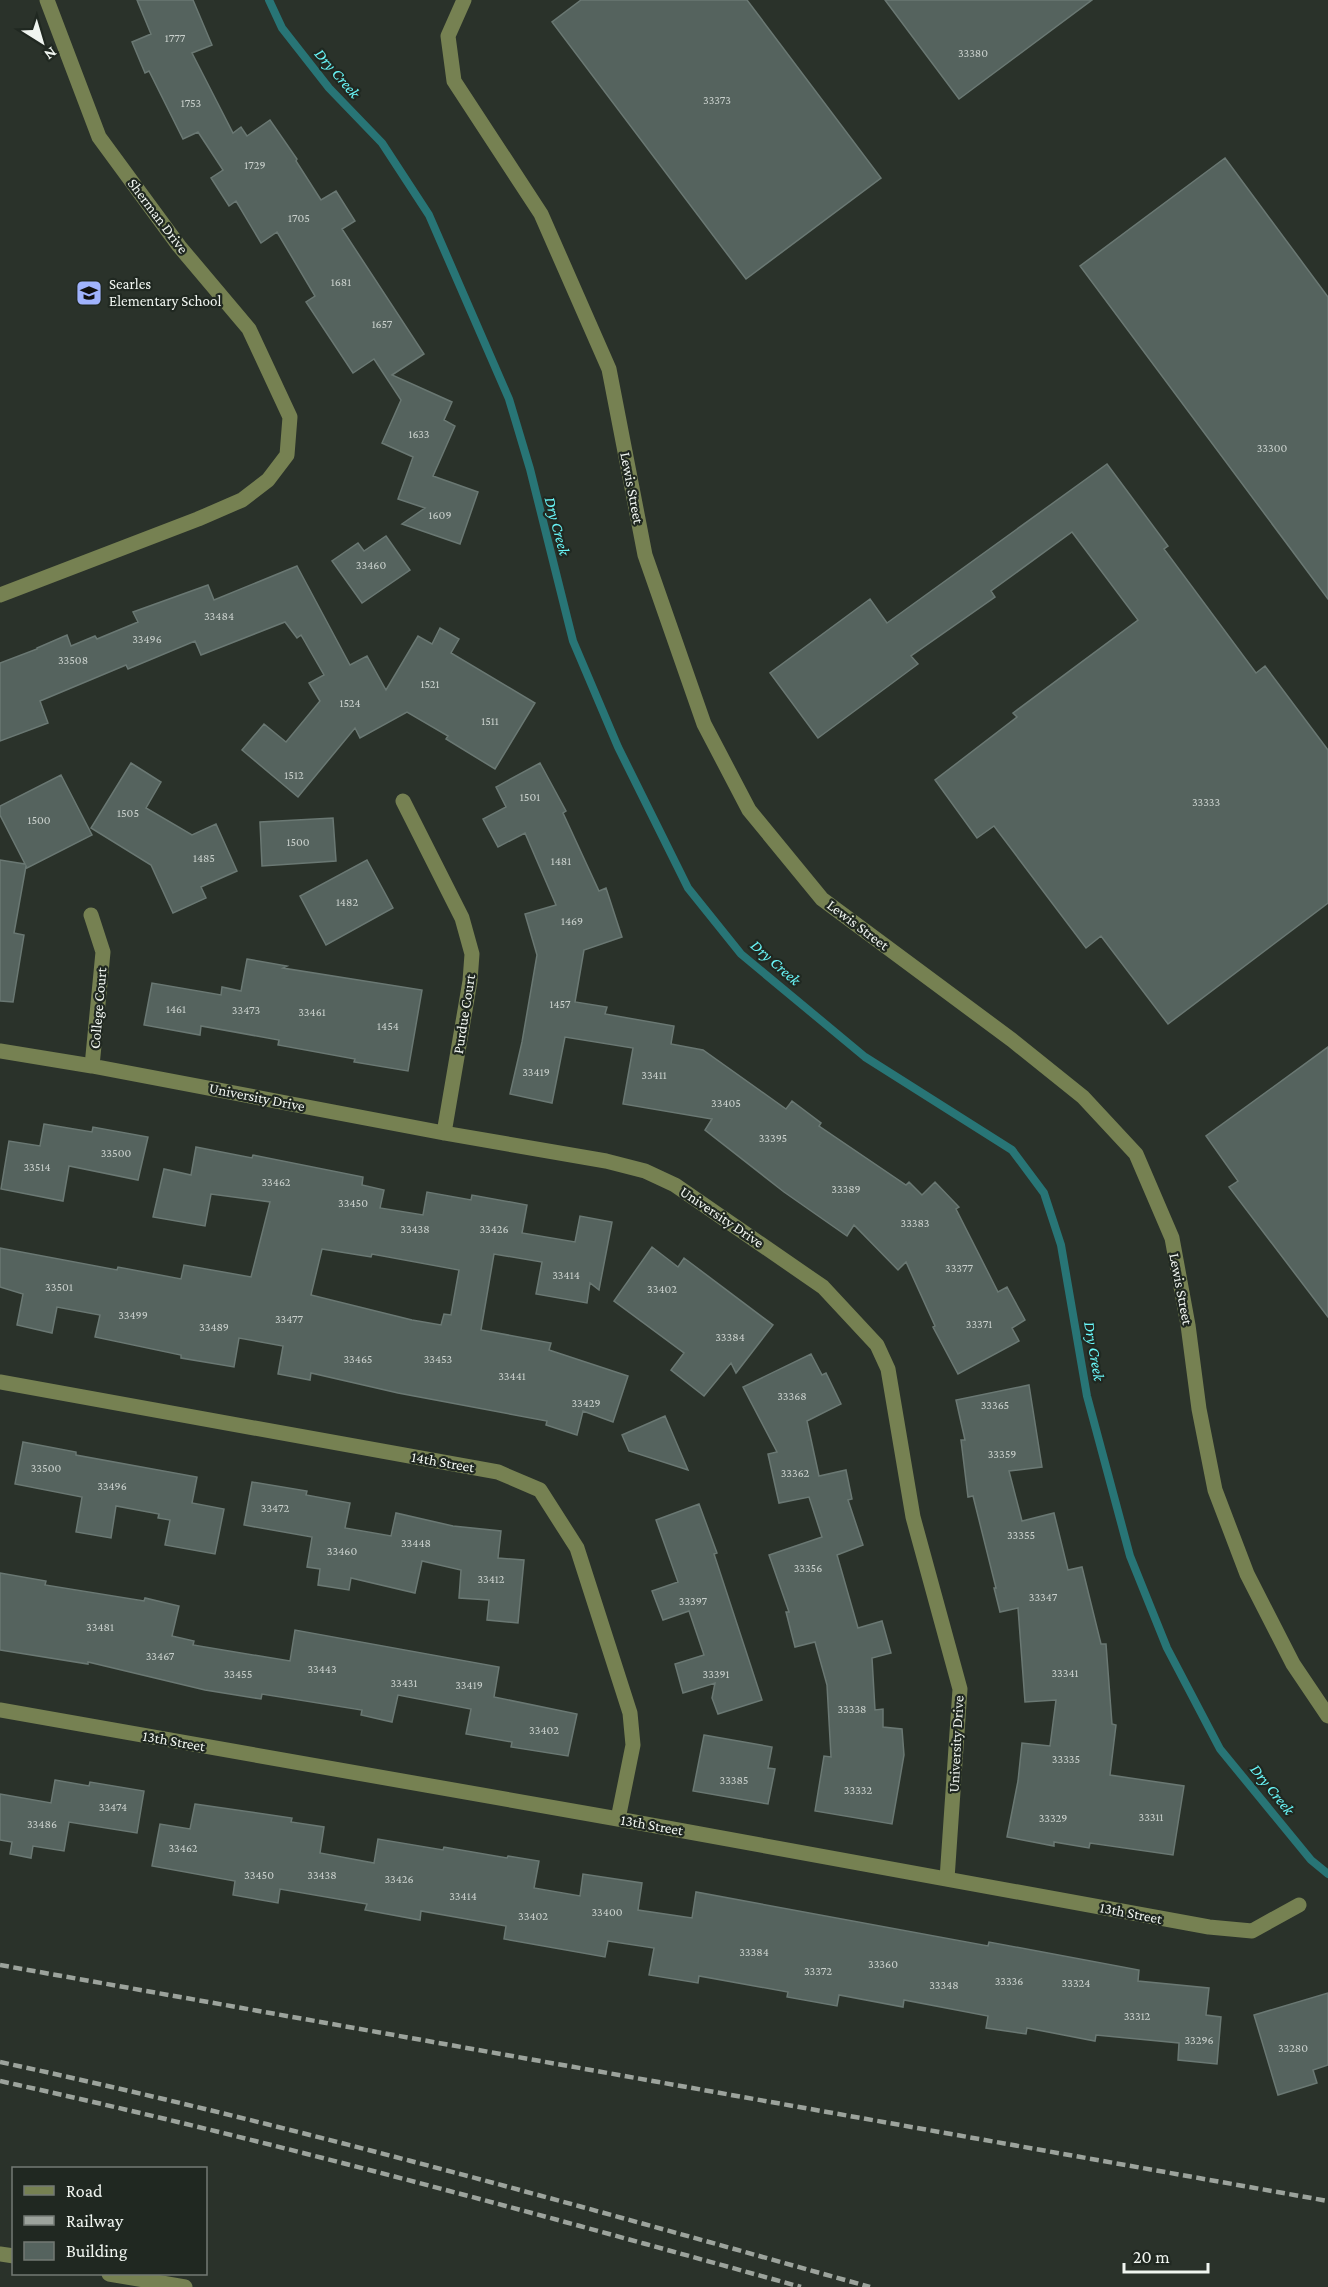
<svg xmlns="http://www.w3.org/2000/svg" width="1328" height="2287" font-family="'Crimson Pro',serif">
<rect width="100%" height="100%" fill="#2a322a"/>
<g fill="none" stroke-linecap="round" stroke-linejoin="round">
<!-- stream -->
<path stroke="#287576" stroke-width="8" d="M 269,0 L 282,28 L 329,88 L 382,143 L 429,215 L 509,399 L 530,469 L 573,641 L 618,747 L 688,888 L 741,954 L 865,1057 L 1012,1150 L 1044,1193 L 1061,1245 L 1087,1396 L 1130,1556 L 1167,1648 L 1220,1749 L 1311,1860 L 1328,1874"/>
</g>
<!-- building -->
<path fill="#55635e" stroke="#6a7873" stroke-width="1.5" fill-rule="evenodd" d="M 137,0 L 193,0 L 212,45 L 192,53 L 233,133 L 241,127 L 247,136 L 270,120 L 297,159 L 296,161 L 321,200 L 336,191 L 355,221 L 342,229 L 424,354 L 392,375 L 452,402 L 444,420 L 455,426 L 433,476 L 478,492 L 460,544 L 402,524 L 425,508 L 398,499 L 413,457 L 382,443 L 401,400 L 374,359 L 353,373 L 306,302 L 315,296 L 277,232 L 261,243 L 236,201 L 229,206 L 211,178 L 223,170 L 198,132 L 183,139 L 149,71 L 145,73 L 132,42 L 151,34 Z
M 581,0 L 747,0 L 881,178 L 746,279 L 552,22 Z
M 885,0 L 1092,0 L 959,99 Z
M 1225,158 L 1328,297 L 1328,599 L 1080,266 Z
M 1107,464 L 1168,546 L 1164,549 L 1256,673 L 1265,666 L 1328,750 L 1328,903 L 1168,1024 L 1101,936 L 1086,948 L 994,826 L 977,838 L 935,780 L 1017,717 L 1013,713 L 1138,620 L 1072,532 L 991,591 L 995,597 L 911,656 L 918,664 L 818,738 L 770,673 L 870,599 L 887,623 Z
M 386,536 L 410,570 L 362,603 L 332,561 L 358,543 L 364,551 Z
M 297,566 L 350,665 L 367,656 L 386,690 L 418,636 L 432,644 L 440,628 L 459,639 L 451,653 L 535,703 L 495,769 L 446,739 L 448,736 L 407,712 L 360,738 L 355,728 L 298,797 L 242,750 L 264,724 L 286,742 L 320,701 L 309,683 L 324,675 L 301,635 L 297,638 L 285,622 L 201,655 L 195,641 L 128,669 L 126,665 L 40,701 L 48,723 L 0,741 L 0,663 L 37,649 L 37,648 L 67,635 L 71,646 L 95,636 L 97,639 L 138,622 L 133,612 L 208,585 L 214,600 Z
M 131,763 L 161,782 L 146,808 L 192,835 L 216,824 L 237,871 L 201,887 L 206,898 L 173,913 L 151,865 L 91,828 Z
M 540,763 L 566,811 L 563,813 L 599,891 L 606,888 L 622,937 L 584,950 L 575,1002 L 607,1007 L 605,1014 L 674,1026 L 671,1044 L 703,1050 L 786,1109 L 792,1101 L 821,1123 L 819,1126 L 906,1185 L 909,1182 L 922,1195 L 935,1182 L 959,1207 L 956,1209 L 998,1292 L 1007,1287 L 1025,1320 L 1012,1328 L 1019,1341 L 958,1374 L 933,1327 L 935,1326 L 906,1262 L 898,1270 L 854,1225 L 847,1236 L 784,1192 L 705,1130 L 712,1119 L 623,1104 L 633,1048 L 565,1037 L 552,1103 L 510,1094 L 522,1042 L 537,955 L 525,914 L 556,905 L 525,833 L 498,847 L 483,819 L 506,807 L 496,787 Z
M 61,775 L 92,835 L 27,868 L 26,866 L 14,933 L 24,935 L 13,1002 L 0,1001 L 0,860 L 25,864 L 0,815 L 0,806 Z
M 333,818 L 336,861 L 262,866 L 260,822 Z
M 367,860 L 393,908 L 326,945 L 300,896 Z
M 247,959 L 287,966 L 283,968 L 422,990 L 408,1071 L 354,1062 L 355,1059 L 278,1045 L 279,1040 L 201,1026 L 200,1035 L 144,1025 L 152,983 L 221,995 L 222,987 L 241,991 Z
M 1328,1047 L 1328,1317 L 1229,1187 L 1238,1181 L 1206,1136 Z
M 44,1124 L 92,1132 L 93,1127 L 148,1137 L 138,1180 L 69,1166 L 63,1201 L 1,1189 L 9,1141 L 40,1146 Z
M 196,1147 L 252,1158 L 253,1155 L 363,1177 L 362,1185 L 384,1190 L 380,1208 L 423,1215 L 427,1192 L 471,1200 L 472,1195 L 527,1205 L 522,1233 L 575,1242 L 580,1216 L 612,1222 L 599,1290 L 590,1283 L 587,1303 L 536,1294 L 542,1262 L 494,1254 L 481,1330 L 551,1343 L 549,1350 L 628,1376 L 613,1422 L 583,1411 L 577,1435 L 546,1425 L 547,1421 L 398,1393 L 311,1373 L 310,1380 L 278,1374 L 283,1346 L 239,1338 L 234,1367 L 181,1358 L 181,1355 L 95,1337 L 100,1315 L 57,1307 L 52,1333 L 17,1325 L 23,1294 L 0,1287 L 0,1248 L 117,1270 L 118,1267 L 181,1279 L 184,1265 L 251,1277 L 270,1202 L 211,1194 L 205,1226 L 153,1217 L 164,1169 L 191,1175 ZM 322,1249 L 371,1257 L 372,1254 L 459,1270 L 451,1315 L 444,1314 L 441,1325 L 412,1320 L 311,1295 Z
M 652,1247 L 678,1267 L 684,1258 L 773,1325 L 736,1373 L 731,1363 L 704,1396 L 671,1370 L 684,1353 L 614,1301 Z
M 811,1354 L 822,1375 L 826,1373 L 841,1404 L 807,1421 L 819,1476 L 846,1470 L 852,1499 L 848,1500 L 863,1545 L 837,1555 L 858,1628 L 882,1621 L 891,1653 L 872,1658 L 875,1710 L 883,1709 L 883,1727 L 902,1729 L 904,1755 L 892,1824 L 815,1811 L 824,1756 L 831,1757 L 827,1685 L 815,1642 L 795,1647 L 786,1612 L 789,1612 L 769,1555 L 822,1537 L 809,1497 L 779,1503 L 768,1454 L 777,1452 L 743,1387 Z
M 1029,1385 L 1042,1467 L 1009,1471 L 1022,1521 L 1054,1513 L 1068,1570 L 1082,1567 L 1101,1644 L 1106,1644 L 1112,1724 L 1116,1725 L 1110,1775 L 1184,1786 L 1173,1855 L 1090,1843 L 1089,1848 L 1054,1842 L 1054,1846 L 1007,1837 L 1018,1781 L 1022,1743 L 1050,1746 L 1056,1700 L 1025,1702 L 1018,1608 L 1000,1612 L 994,1588 L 996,1588 L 973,1496 L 968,1497 L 961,1440 L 965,1440 L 956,1400 Z
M 665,1416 L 688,1470 L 629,1451 L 622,1435 Z
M 23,1442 L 76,1452 L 76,1455 L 197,1477 L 192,1503 L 224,1509 L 215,1554 L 165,1545 L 170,1520 L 158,1518 L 159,1514 L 116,1506 L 111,1538 L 76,1532 L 82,1497 L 15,1484 Z
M 252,1482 L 307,1491 L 306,1495 L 350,1503 L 345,1528 L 391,1536 L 396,1513 L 453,1526 L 501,1531 L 498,1558 L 524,1560 L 518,1623 L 487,1620 L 489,1600 L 459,1598 L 461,1570 L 422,1561 L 415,1593 L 351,1578 L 349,1590 L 318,1585 L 320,1569 L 307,1567 L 312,1537 L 244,1525 Z
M 699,1504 L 717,1553 L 714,1554 L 762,1700 L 718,1714 L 712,1698 L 715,1683 L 683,1693 L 675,1664 L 704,1655 L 689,1611 L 663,1620 L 652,1591 L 678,1582 L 656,1520 Z
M 0,1573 L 46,1581 L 45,1585 L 144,1601 L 145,1598 L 179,1606 L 172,1636 L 194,1641 L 193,1645 L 290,1661 L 295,1630 L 499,1667 L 494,1697 L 577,1714 L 568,1756 L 511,1747 L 512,1742 L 466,1734 L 471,1709 L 398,1695 L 392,1722 L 361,1715 L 362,1710 L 262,1694 L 261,1699 L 205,1690 L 88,1662 L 88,1664 L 0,1650 Z
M 704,1735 L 772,1747 L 768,1768 L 775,1769 L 768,1804 L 693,1791 Z
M 55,1780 L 89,1786 L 90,1782 L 144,1791 L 137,1833 L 69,1822 L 64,1851 L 33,1846 L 31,1858 L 10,1854 L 12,1842 L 0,1840 L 0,1794 L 51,1803 Z
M 195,1804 L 292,1818 L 291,1822 L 324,1827 L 320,1853 L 374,1863 L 378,1839 L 443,1850 L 444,1847 L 507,1858 L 508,1856 L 539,1861 L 534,1888 L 580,1896 L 583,1874 L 642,1883 L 638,1910 L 692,1918 L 696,1892 L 988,1946 L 989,1942 L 1139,1970 L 1138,1981 L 1209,1988 L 1206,2015 L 1221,2017 L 1217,2064 L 1178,2060 L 1179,2043 L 1096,2035 L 1095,2041 L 1027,2028 L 1026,2034 L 986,2028 L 988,2016 L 904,2000 L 903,2007 L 839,1995 L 837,2006 L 787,1997 L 788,1992 L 699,1976 L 698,1983 L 649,1975 L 654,1948 L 608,1941 L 605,1957 L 504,1939 L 506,1926 L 421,1911 L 420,1920 L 365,1910 L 367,1904 L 280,1889 L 278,1903 L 233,1895 L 235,1881 L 152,1866 L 160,1824 L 190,1829 Z
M 1328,1993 L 1328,2065 L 1313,2070 L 1317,2083 L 1278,2095 L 1254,2015 Z"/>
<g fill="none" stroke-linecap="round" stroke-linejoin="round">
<!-- minor -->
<path stroke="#768152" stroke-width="15" d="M 464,0 L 448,36 L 454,81 L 541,214 L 609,369 L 645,555 L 704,724 L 749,810 L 822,899 L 1012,1040 L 1083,1097 L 1136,1154 L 1172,1238 L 1188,1325 L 1199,1409 L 1215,1490 L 1247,1574 L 1293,1664 L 1328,1716
M 0,595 L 198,519 L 242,500 L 268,480 L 287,455 L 290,417 L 249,329 L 179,246 L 99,137 L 47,0
M 403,801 L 462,918 L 472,954 L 470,981 L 444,1133
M 91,915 L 103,952 L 92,1066
M 0,1051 L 92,1066 L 444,1133 L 606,1161 L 645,1171 L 675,1185 L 823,1287 L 877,1345 L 888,1369 L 913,1517 L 960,1689 L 947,1879
M 0,1382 L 498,1472 L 540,1490 L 577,1548 L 630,1713 L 633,1745 L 618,1819
M 0,1710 L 618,1819 L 1209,1927 L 1252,1931 L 1299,1905
M 0,2254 L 14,2256
M 109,2274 L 185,2287"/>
<!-- rail -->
<path stroke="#9ca39c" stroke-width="4.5" stroke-dasharray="9 4.5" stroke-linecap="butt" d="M 0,1965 L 1328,2201
M 0,2062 C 293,2125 581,2206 870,2287
M 0,2081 C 269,2140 535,2213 801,2287"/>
</g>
<!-- icons -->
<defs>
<symbol id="school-square" viewBox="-11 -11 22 22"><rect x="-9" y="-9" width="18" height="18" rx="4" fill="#a0b3fd" stroke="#202821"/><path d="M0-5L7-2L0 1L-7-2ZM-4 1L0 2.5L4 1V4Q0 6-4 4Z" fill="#111"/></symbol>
</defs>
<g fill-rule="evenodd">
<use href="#school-square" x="74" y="278" width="30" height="30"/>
</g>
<g text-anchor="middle" stroke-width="4.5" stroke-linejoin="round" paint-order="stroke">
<!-- number labels -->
<g font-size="12" fill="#c9d0cc">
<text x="175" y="42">1777</text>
<text x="973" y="57">33380</text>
<text x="717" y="104">33373</text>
<text x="191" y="107">1753</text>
<text x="255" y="169">1729</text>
<text x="299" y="222">1705</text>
<text x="341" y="286">1681</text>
<text x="382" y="328">1657</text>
<text x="419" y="438">1633</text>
<text x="1272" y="452">33300</text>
<text x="440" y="519">1609</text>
<text x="371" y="569">33460</text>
<text x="219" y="620">33484</text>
<text x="147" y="643">33496</text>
<text x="73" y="664">33508</text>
<text x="430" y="688">1521</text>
<text x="350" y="707">1524</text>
<text x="490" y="725">1511</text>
<text x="294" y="779">1512</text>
<text x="530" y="801">1501</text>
<text x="1206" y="806">33333</text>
<text x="128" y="817">1505</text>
<text x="39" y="824">1500</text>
<text x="298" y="846">1500</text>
<text x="204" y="862">1485</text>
<text x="561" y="865">1481</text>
<text x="347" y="906">1482</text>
<text x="572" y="925">1469</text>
<text x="560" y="1008">1457</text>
<text x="176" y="1013">1461</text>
<text x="246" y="1014">33473</text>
<text x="312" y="1016">33461</text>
<text x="388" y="1030">1454</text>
<text x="536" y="1076">33419</text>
<text x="654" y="1079">33411</text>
<text x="726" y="1107">33405</text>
<text x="773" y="1142">33395</text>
<text x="116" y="1157">33500</text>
<text x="37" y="1171">33514</text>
<text x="276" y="1186">33462</text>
<text x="846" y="1193">33389</text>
<text x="353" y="1207">33450</text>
<text x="915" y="1227">33383</text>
<text x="415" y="1233">33438</text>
<text x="494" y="1233">33426</text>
<text x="959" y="1272">33377</text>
<text x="566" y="1279">33414</text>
<text x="59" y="1291">33501</text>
<text x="662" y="1293">33402</text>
<text x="133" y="1319">33499</text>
<text x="289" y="1323">33477</text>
<text x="979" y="1328">33371</text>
<text x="214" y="1331">33489</text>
<text x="730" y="1341">33384</text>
<text x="358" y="1363">33465</text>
<text x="438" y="1363">33453</text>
<text x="512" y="1380">33441</text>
<text x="792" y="1400">33368</text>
<text x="586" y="1407">33429</text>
<text x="995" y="1409">33365</text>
<text x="1002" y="1458">33359</text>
<text x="46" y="1472">33500</text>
<text x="795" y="1477">33362</text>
<text x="112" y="1490">33496</text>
<text x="275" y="1512">33472</text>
<text x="1021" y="1539">33355</text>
<text x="416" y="1547">33448</text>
<text x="342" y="1555">33460</text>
<text x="808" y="1572">33356</text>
<text x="491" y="1583">33412</text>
<text x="1043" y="1601">33347</text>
<text x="693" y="1605">33397</text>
<text x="100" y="1631">33481</text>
<text x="160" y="1660">33467</text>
<text x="322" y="1673">33443</text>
<text x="1065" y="1677">33341</text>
<text x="238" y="1678">33455</text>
<text x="716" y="1678">33391</text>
<text x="404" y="1687">33431</text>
<text x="469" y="1689">33419</text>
<text x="852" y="1713">33338</text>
<text x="544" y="1734">33402</text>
<text x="1066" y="1763">33335</text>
<text x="734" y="1784">33385</text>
<text x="858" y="1794">33332</text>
<text x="113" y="1811">33474</text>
<text x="1151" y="1821">33311</text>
<text x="1053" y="1822">33329</text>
<text x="42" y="1828">33486</text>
<text x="183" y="1852">33462</text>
<text x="259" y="1879">33450</text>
<text x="322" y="1879">33438</text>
<text x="399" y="1883">33426</text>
<text x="463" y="1900">33414</text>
<text x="607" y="1916">33400</text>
<text x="533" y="1920">33402</text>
<text x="754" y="1956">33384</text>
<text x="883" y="1968">33360</text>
<text x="818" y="1975">33372</text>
<text x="1009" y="1985">33336</text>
<text x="1076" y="1987">33324</text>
<text x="944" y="1989">33348</text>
<text x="1137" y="2020">33312</text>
<text x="1199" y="2044">33296</text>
<text x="1293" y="2052">33280</text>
</g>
<!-- street labels -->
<g font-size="15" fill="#f0f5f0" stroke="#202821">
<text transform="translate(158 216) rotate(53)" y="5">Sherman Drive</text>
<text transform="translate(632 488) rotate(79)" y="5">Lewis Street</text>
<text transform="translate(858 925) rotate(37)" y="5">Lewis Street</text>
<text transform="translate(98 1008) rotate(-85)" y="5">College Court</text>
<text transform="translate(464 1014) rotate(-81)" y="5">Purdue Court</text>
<text transform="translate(257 1097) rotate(11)" y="5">University Drive</text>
<text transform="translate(722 1217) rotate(34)" y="5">University Drive</text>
<text transform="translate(1181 1289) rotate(79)" y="5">Lewis Street</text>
<text transform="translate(443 1462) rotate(10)" y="5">14th Street</text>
<text transform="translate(174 1741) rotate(10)" y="5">13th Street</text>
<text transform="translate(956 1744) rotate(-87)" y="5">University Drive</text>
<text transform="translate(652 1825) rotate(10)" y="5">13th Street</text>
<text transform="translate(1131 1913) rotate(11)" y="5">13th Street</text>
</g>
<!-- poi labels -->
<g font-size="15" fill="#f0f5f0" stroke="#202821" text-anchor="start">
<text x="109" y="289">Searles<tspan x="109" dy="17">Elementary School</tspan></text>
</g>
<!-- water labels -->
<g font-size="16" font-style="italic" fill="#69f7f9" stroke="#202821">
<text transform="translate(338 73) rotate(49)" y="6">Dry Creek</text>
<text transform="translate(558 526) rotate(75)" y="6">Dry Creek</text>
<text transform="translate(776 962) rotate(41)" y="6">Dry Creek</text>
<text transform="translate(1095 1351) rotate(80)" y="6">Dry Creek</text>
<text transform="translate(1273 1789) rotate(51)" y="6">Dry Creek</text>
</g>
</g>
<!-- legend -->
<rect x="12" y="2167" width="195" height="108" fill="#202821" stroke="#737a74" stroke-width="1.5"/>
<rect x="24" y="2186" width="30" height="9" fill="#768152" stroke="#737a74" stroke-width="1.5"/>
<text x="66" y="2197" font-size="18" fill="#f0f5f0">Road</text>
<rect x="24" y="2216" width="30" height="9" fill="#9ca39c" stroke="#737a74" stroke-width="1.5"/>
<text x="66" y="2227" font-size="18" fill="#f0f5f0">Railway</text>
<rect x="24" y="2242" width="30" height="18" fill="#55635e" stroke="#737a74" stroke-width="1.5"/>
<text x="66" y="2257" font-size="18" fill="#f0f5f0">Building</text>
<!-- north arrow -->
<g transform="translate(42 42) rotate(143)" stroke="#202821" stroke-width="4.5" paint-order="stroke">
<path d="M0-4.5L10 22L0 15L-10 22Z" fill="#f0f5f0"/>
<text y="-9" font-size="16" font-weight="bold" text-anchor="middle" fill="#f0f5f0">N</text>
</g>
<!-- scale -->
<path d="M1124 2263v9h84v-9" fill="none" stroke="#f0f5f0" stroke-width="3"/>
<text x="1133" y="2263" font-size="18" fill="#f0f5f0" stroke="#202821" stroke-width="4.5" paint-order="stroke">20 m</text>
</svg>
